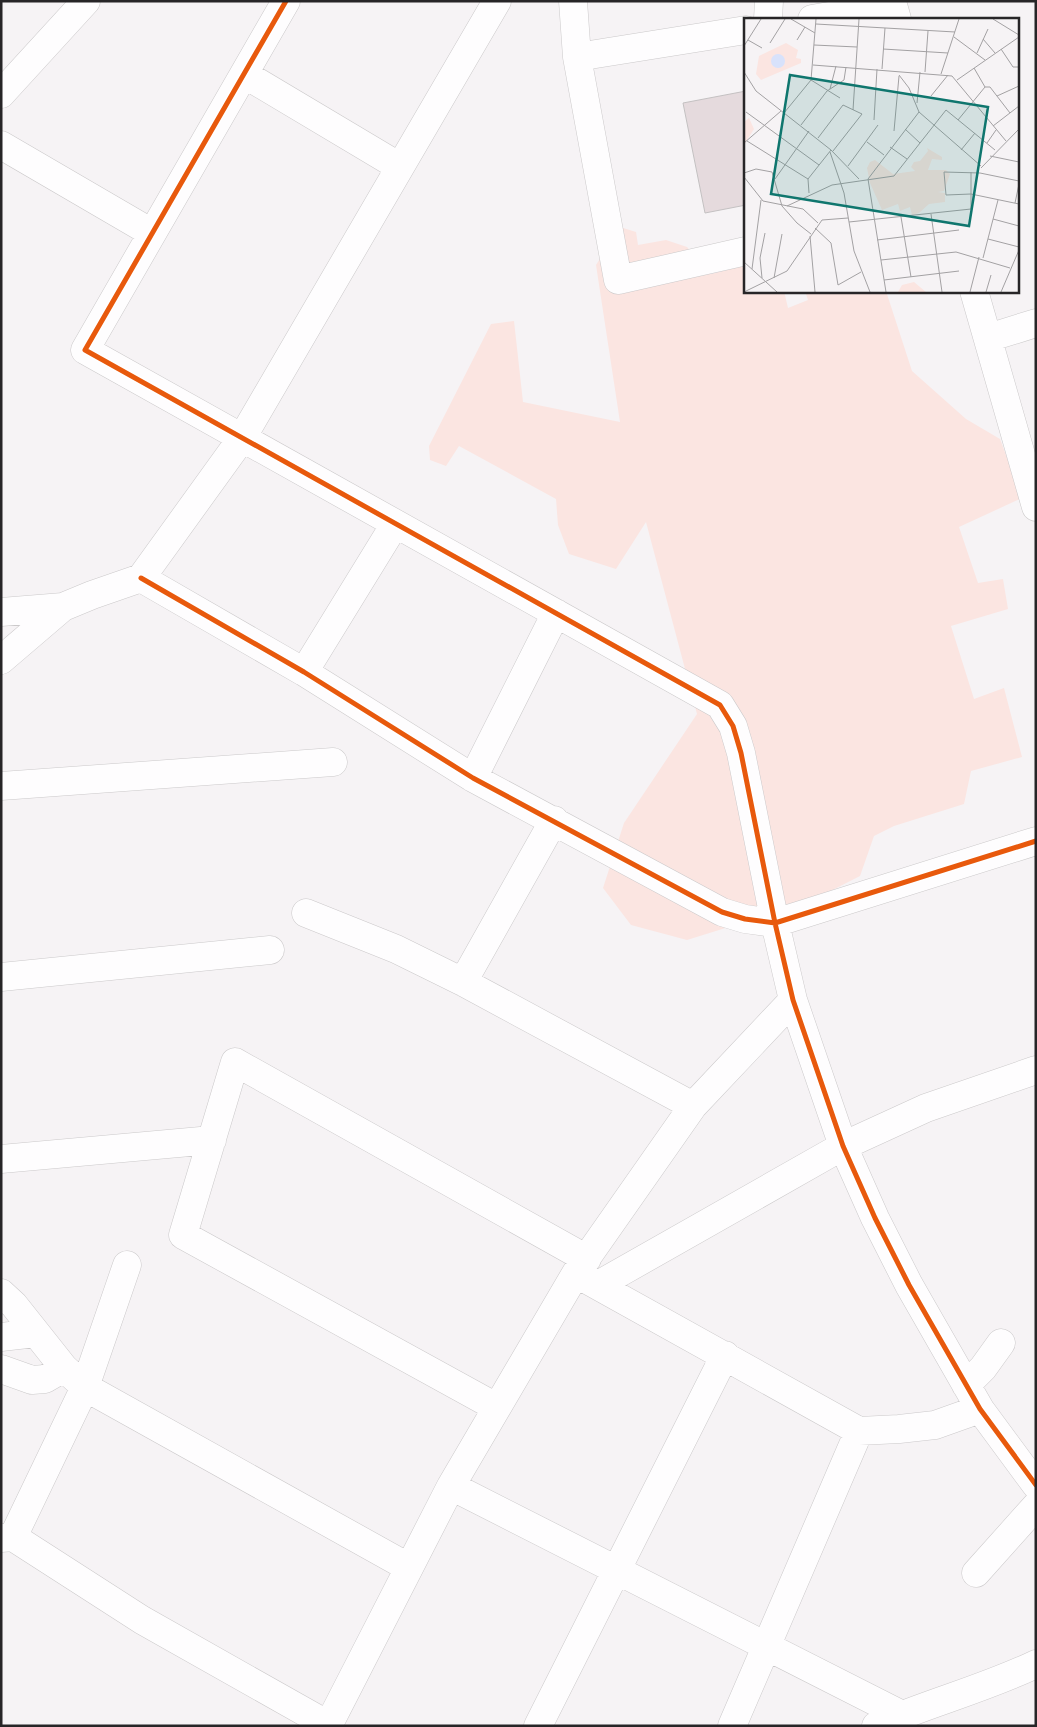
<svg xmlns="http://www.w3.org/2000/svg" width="1037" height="1727" font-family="Roboto,sans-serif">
<rect width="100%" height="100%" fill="#f6f3f5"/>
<!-- green -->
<path fill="#fbe5e1" d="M 620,227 L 636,232 L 638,245 L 666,240 L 687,247 L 711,274 L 746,265 L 746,291 L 784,291 L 788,308 L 808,300 L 805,291 L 886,291 L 912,371 L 966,419 L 1000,439 L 1022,498 L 959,527 L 978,583 L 1003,579 L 1008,609 L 951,626 L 974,699 L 1004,688 L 1022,757 L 971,771 L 964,804 L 894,826 L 874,836 L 860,876 L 809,902 L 687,940 L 631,925 L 603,888 L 624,823 L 697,714 L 646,522 L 616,569 L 569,554 L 558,525 L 556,499 L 459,446 L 446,466 L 430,460 L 429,446 L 491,324 L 514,321 L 523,402 L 620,422 L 596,265 Z"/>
<!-- building -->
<path fill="#e5dadd" stroke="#c4c1c2" d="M 746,91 L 746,205 L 705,213 L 683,103 Z"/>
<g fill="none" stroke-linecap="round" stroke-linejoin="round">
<defs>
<path id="street" d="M 286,1 L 85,350 L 720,705 L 733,726 L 741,753 L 775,923 L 793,1000 L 843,1146 L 875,1218 L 909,1285 L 980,1409 L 1036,1485
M 573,1 L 577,57 L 618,280 L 746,251
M 768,19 L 769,1
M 812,19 L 893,5 L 897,19
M 577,57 L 746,30
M 244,74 L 400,167
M 1,94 L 86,1
M 1,145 L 152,233
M 974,291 L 1036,507
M 988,338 L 1036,323
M 141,578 L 304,672 L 473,778 L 722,912 L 745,919 L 775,923 L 1036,841
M 1,612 L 63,607
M 1,660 L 63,607 L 92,595 L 141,578 L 242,438 L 497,1
M 304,672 L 395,524
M 473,778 L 556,613
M 1,786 L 333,762
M 306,913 L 396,949 L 463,982 L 693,1106
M 1,977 L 270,950
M 463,982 L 554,820
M 1,1159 L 212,1140
M 584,1278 L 859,1431 L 899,1429 L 935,1425 L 980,1409
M 598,1285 L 843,1146 L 926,1108 L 1036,1070
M 1,1293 L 14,1305 L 64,1368 L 85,1387 L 408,1567
M 1,1337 L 36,1333
M 1,1369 L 32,1380 L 45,1379 L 64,1368
M 966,1385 L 983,1368 L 1001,1343
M 496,1407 L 183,1235 L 235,1062 L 587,1259
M 451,1486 L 902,1715
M 13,1537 L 85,1387 L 127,1265
M 1,1538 L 13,1537 L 142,1620 L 328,1725
M 976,1573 L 1036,1506
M 328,1726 L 451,1486 L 576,1273 L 693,1106 L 793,1000
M 538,1726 L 725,1355
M 732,1726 L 859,1431
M 876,1726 C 928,1703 984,1689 1036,1664"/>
</defs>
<!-- street casing -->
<use href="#street" stroke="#cbc9ca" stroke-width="29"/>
<!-- street -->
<use href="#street" stroke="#fefdfe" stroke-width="28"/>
<defs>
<path id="cycleway" d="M 286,1 L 85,350 L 720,705 L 733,726 L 741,753 L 775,923 L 793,1000 L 843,1146 L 875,1218 L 909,1285 L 980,1409 L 1036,1485
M 141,578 L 304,672 L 473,778 L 722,912 L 745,919 L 775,923 L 1036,841"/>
</defs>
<!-- cycleway casing -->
<use href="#cycleway" stroke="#fff" stroke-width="8"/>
<!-- cycleway -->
<use href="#cycleway" stroke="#e8590c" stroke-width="5"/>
</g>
<!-- overview -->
<g transform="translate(744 18)">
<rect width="275" height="275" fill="#f6f3f5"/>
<path d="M 42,25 L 54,32 L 52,40 L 57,41 L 57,45 L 17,62 L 12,56 L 15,38 ZM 5,100 L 10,111 L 0,127 L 0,104 ZM 183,130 L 198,139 L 198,142 L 188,141 L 184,152 L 202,152 L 206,156 L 200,173 L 194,174 L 201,175 L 201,184 L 185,186 L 175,195 L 168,197 L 166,189 L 156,193 L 154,186 L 138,192 L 126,165 L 123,150 L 126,144 L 131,142 L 149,156 L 171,153 L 167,149 L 170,144 L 176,143 L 184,133 ZM 170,264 L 182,274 L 154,274 L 158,267 Z" fill="#fbe5e1"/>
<path d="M27 43a7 7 0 1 1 14 0a7 7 0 1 1-14 0Z" fill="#d8e2fb"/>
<path fill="none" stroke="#a3a1a3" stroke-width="1" d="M 47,1 L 71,15M 249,1 L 275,17M 72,6 L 211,14M 210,19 L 241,42M 239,21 L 251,35M 4,22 L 18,30M 53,22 L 61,9M 26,25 L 41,1M 70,27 L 113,29M 0,28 L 17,1M 139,31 L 204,35M 257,31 L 269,49 L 275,49M 233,35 L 244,11M 69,47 L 208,58 L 262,123M 230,50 L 241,69M 138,51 L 141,10M 0,54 L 12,73 L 87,132 L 115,161M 181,54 L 184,13M 197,56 L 215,1M 155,57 L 165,70 L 175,94 L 237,148M 67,62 L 96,80M 213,62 L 275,19M 241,69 L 246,69 L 266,95M 86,71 L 92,48M 187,78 L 204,57M 253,78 L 275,68M 173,85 L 176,54M 109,92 L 115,1M 2,94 L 75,147M 40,95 L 67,62 L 72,1M 130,102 L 133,51M 214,102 L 241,69M 57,107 L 83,73 L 100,62 L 102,49M 249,108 L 275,88M 161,111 L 176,125M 150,113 L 155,58M 74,120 L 99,87 L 118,96 L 89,133M 3,123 L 64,161M 123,124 L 140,137M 0,125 L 37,93M 243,125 L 252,112M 146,129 L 163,141M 217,132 L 231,115M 86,134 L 100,175 L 110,233 L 126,274M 246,138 L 275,144M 104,148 L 134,107M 237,150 L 275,111M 0,155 L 12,151 L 28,154 L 38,188 L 53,205 L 67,216M 0,159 L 19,183 L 59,191 L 74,205M 31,161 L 65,113M 275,163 L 236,155 L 200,154 L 202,177 L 227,176 L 275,186M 65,175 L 64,161 L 87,132M 271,185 L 275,166M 43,188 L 88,167 L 150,158 L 202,92 L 251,132M 187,196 L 198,274M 157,199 L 167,259M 249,201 L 275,208M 105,204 L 227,191 L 227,154M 71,210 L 87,225 L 94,267 L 117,254M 66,218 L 71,274M 244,221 L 275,229M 133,222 L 215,212M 239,240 L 254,182M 137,242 L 212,234 L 266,250M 0,244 L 33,274M 8,251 L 17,182M 18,260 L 16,240 L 21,215M 30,260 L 38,216M 140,262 L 215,253M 0,274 L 43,253 L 78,202 L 104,200M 142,274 L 124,161 L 175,94M 226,274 L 235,239M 242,274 L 247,257M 257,274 L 275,232"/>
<path fill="#0f766e" fill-opacity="0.15" stroke="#0f766e" stroke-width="2.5" d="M 46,57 L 244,89 L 225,208 L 27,176 Z"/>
<rect width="275" height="275" fill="none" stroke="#272527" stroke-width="2.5"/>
</g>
<!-- border -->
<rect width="1037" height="1727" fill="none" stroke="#272527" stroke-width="5"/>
</svg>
